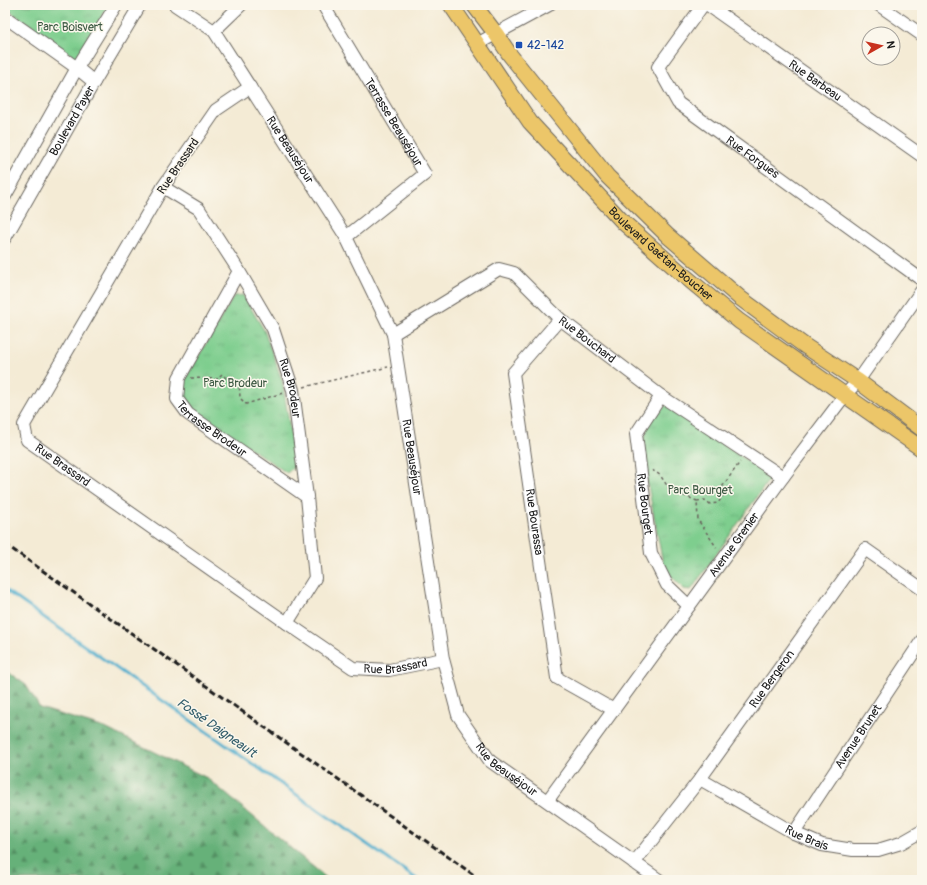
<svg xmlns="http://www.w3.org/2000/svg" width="927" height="885" font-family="Pangolin,sans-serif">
<defs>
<pattern id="forest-firs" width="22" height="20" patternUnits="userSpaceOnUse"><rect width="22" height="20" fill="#66b179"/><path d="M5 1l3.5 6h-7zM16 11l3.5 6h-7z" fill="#538f62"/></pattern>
<pattern id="park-tufts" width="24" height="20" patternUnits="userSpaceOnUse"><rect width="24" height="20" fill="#7ece8e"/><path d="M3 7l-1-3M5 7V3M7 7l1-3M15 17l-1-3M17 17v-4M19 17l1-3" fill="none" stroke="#6cb07a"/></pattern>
</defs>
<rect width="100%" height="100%" fill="#fbf7ec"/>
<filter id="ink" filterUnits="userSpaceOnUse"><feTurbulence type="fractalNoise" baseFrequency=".025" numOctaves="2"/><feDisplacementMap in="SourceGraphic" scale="8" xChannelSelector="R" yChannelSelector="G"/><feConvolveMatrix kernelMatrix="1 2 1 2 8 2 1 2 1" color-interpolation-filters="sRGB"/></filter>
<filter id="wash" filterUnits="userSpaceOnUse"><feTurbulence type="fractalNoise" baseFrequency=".012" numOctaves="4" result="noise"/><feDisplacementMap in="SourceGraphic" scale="16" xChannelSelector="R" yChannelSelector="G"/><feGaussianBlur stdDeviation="0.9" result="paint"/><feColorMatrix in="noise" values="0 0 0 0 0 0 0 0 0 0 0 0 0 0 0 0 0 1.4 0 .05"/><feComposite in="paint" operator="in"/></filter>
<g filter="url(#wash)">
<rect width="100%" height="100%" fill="#f4ebd5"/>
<!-- forest -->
<path fill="url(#forest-firs)" stroke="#41664a" d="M 5,670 L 26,685 L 40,708 L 105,728 L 207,778 L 329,880 L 5,880 Z"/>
<!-- park -->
<path fill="url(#park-tufts)" stroke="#4d7555" d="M 5,5 L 109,5 L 77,59 L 5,8 Z
M 243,295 L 264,330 L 282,380 L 296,465 L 287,473 L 185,404 L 181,386 L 234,296 Z
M 666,405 L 771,477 L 691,590 L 684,589 L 664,569 L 646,475 L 642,446 L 649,422 Z"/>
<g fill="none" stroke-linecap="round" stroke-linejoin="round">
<!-- stream -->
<path stroke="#4fafce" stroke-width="3" d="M 5,590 L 418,880"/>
</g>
</g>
<g filter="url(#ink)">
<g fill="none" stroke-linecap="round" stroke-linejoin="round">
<defs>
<g id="minor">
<path id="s1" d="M 175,5 L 214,31 L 346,237 L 393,334 L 443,659 L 458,715 L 490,761 L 659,880"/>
<path id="s2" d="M 323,5 L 425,174 L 346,237"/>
<path id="s3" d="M 703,5 L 658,67 L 678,103 L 922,280"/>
<path id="s4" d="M 708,5 L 922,156"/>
<path d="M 879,5 L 922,35"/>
<path d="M 5,17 L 77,68 L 94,82"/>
<path d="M 214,31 L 241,5"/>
<path d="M 477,44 L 549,5"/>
<path id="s5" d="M 250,87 L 216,110 L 163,187 L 24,425 L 27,440 L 287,623 L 353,668 L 389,670 L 443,659"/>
<path id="s6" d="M 163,187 L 199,209 L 239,271 L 273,329 L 293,390 L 307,497 L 315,578 L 287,623"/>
<path d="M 5,196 L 77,68 L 116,5"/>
<path id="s7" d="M 5,238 L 94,82 L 140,5"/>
<path id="s8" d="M 239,271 L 179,378 L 177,399 L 188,414 L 307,497"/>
<path id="s9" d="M 560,319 L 513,373 L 557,678 L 614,710"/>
<path id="s10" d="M 393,334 L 499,269 L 514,273 L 560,319 L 661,396 L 783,477"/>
<path id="s11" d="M 661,396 L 636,434 L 651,553 L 667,585 L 689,606"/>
<path id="s12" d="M 700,779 L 794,833 L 822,845 L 853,850 L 878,850 L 901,843 L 922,831"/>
<path id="s13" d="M 548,800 L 783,477 L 845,395 L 858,381 L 922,290"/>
<path id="s14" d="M 794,833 L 922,640"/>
<path id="s15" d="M 634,863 L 700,779 L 865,549 L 922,589"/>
</g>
<g id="major">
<path id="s16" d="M 451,5 L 530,122 L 623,222 L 681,273 L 739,321 L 922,449"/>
<path d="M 474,5 L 496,34 L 510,55 L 607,176 L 668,236 L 740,298 L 805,346 L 858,381 L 922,429"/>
</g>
</defs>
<!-- minor casing -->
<use href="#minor" stroke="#68645d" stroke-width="14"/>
<!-- major casing -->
<use href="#major" stroke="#68645d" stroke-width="17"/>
<!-- path -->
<path stroke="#68645d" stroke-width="1.5" stroke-dasharray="3 3" stroke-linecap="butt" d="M 191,378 L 217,379 L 222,374 L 228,380 L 239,380 L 240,398 L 246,404 L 283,393
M 304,387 L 388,367
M 652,470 L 660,475 L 670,490 L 697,501 L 698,520 L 717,548
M 697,501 L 705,500 L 710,504 L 718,503 L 723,496 L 720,490 L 740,462"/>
<!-- minor -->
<use href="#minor" stroke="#fff" stroke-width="12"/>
<!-- major -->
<use href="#major" stroke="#ecc669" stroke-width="15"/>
<!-- rail -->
<path stroke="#1c1c1c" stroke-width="3" stroke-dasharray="6 3" stroke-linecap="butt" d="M 5,544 L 481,880"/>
</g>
</g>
<!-- markers -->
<rect fill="#1a4fb4" stroke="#fbf7ec" stroke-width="1.5" x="515" y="41" width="8" height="8" rx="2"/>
<g text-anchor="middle" stroke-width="3" stroke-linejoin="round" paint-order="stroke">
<!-- park labels -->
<g font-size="12" fill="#3e5a44" stroke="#fbf7ec">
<text x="70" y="31">Parc Boisvert</text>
<text x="235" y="387">Parc Brodeur</text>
<text x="700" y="494">Parc Bourget</text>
</g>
<!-- transit labels -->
<g font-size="12" fill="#164399" stroke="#fbf7ec" text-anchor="start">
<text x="527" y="49">42-142</text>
</g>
<!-- street labels -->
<g font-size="12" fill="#1c1c1c" stroke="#fbf7ec">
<text dy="4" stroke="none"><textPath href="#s4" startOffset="131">Rue Barbeau</textPath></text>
<text dy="4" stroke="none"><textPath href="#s7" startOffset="135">Boulevard Payer</textPath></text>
<text dy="4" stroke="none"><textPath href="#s2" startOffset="137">Terrasse Beauséjour</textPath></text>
<text dy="4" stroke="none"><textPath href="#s1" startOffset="188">Rue Beauséjour</textPath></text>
<text dy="4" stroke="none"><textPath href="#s3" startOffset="210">Rue Forgues</textPath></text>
<text transform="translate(178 166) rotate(-56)" y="4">Rue Brassard</text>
<text dy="4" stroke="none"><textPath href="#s16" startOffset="327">Boulevard Gaétan-Boucher</textPath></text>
<text dy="4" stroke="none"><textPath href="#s10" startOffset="239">Rue Bouchard</textPath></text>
<text dy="4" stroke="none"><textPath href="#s6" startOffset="245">Rue Brodeur</textPath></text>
<text dy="4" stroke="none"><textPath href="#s8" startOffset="190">Terrasse Brodeur</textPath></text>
<text dy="4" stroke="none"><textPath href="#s1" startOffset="524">Rue Beauséjour</textPath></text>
<text dy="4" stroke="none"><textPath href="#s5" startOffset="469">Rue Brassard</textPath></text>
<text dy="4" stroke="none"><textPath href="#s11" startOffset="116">Rue Bourget</textPath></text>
<text dy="4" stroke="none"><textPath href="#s9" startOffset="222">Rue Bourassa</textPath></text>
<text dy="4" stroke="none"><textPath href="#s13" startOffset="316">Avenue Grenier</textPath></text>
<text dy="4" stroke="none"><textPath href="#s5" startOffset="866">Rue Brassard</textPath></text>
<text dy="4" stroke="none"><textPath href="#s15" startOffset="230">Rue Bergeron</textPath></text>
<text dy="4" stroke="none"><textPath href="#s14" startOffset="116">Avenue Brunet</textPath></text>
<text dy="4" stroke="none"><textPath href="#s1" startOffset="860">Rue Beauséjour</textPath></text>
<text dy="4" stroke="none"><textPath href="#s12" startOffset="122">Rue Brais</textPath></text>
</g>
<!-- water labels -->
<g font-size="13" font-style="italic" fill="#335e6c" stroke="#fbf7ec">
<text transform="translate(217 727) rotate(35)" y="5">Fossé Daigneault</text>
</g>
</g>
<!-- margin -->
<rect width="927" height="885" fill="none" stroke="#fbf7ec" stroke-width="20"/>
<!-- north arrow -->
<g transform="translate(881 46) rotate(82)"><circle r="19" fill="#fbf7ec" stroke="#a29f99"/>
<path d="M0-3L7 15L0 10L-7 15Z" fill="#c8321e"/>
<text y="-6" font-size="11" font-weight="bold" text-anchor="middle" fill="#1c1c1c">N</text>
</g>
</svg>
